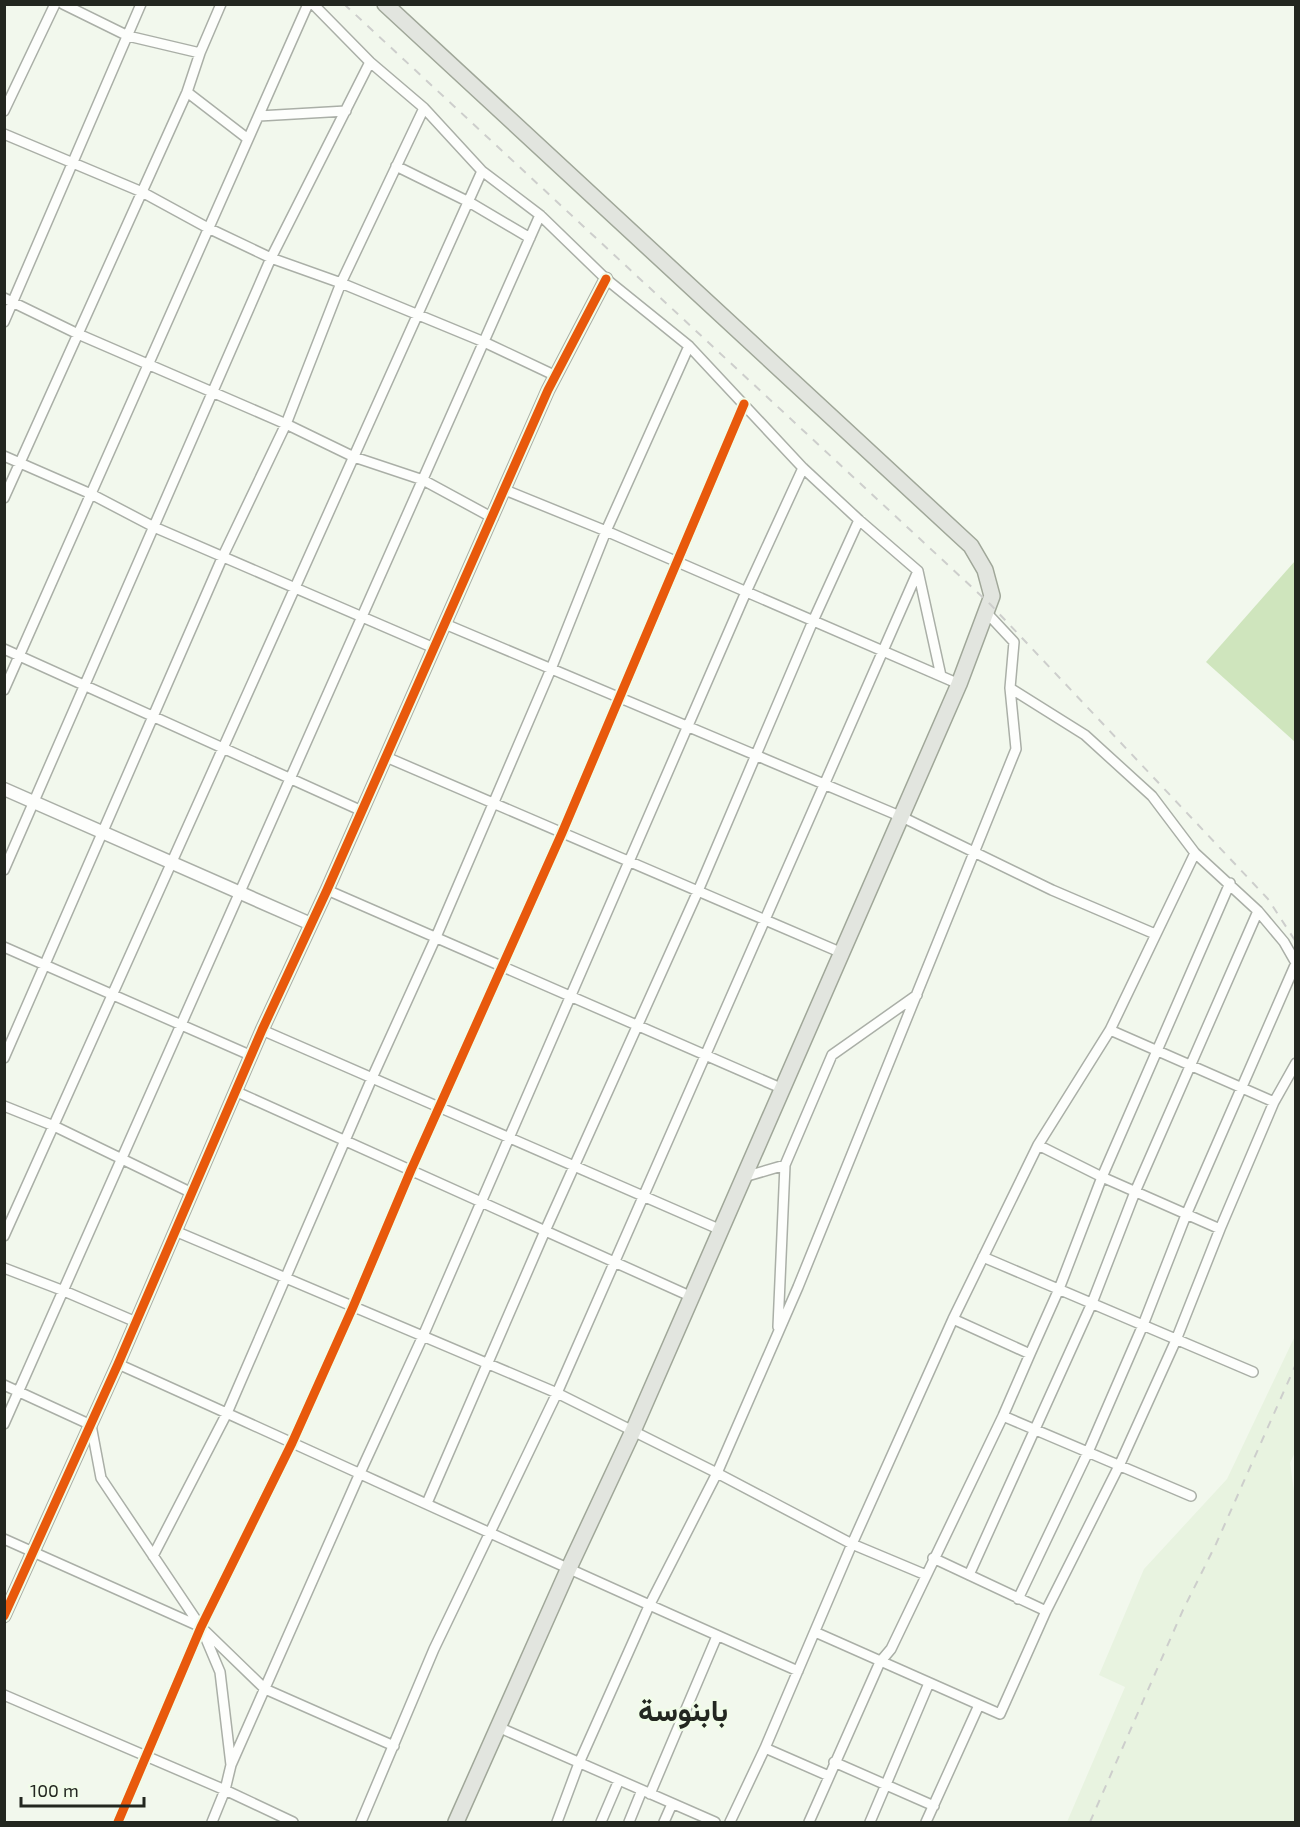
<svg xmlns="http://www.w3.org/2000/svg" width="1300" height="1827" font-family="'Exo 2',Vazirmatn,sans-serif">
<rect width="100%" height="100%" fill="#f2f8ed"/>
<!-- built -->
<path fill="#e8f3e0" d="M 1295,1336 L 1296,1450 L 1290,1463 L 1296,1506 L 1295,1822 L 1067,1822 L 1125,1687 L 1099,1675 L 1144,1569 L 1227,1479 Z"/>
<!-- green -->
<path fill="#cfe5bd" d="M 1295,561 L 1295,742 L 1206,662 Z"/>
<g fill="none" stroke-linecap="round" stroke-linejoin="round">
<defs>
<path id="minor" d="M 63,4 L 128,36 L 200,53
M 313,4 L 370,62 L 424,108 L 482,171 L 540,215 L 606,279 L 689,346 L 803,468 L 859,520 L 918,571 L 941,676
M 187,92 L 248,139
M 4,111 L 55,4
M 259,116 L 346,111
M 4,134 L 142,192 L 208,228 L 271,258 L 341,283 L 484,342 L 556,376
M 396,166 L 469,202 L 530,238
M 4,298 L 78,334 L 286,424 L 354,457 L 423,480 L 493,518
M 4,322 L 141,4
M 4,456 L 91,494 L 154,527 L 434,648
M 505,490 L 606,531 L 959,684
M 4,498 L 187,92 L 200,53 L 221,4
M 445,624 L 902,817 L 1052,890 L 1155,934
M 4,649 L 362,811
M 1010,688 L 1085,735 L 1152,796 L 1195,853 L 1258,911 L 1284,942 L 1296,963
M 4,690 L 308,4
M 386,757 L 842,953
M 4,870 L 271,258 L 370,62
M 327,890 L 783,1089
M 4,947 L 252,1056
M 262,1030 L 721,1230
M 1110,1030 L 1274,1102
M 4,1058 L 223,556 L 286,424 L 341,283 L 424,108
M 237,1092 L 692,1297
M 4,1106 L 54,1126 L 192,1193
M 1038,1145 L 1102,1177 L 1220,1229
M 744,1177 L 785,1165
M 175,1231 L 557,1393 L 717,1473 L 852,1544 L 926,1575
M 4,1236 L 482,171
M 983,1257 L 1253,1372
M 4,1268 L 64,1291 L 136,1322
M 953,1319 L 1030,1354
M 778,1327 L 785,1165 L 832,1055 L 917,995
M 118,1364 C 345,1466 570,1571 798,1671
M 4,1385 L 91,1425 L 101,1478 L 201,1627 L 220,1672 L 231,1765 L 225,1790 L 212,1822
M 1003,1416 L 1191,1496
M 4,1424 L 540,215
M 427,1503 L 545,1231 L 698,891 L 813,621 L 859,520
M 4,1539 L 201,1627 L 265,1689 L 394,1746
M 153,1556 L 227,1413 L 372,1078 L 436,937 L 551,669 L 606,531 L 689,346
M 933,1558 L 1046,1611
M 969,1575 L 1092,1303 L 1135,1192 L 1258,911
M 1018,1599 L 1088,1452 L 1143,1325 L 1186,1215 L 1296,963
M 815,1632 L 1000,1714 L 1046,1611 L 1119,1466 L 1176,1340 L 1220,1229 L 1274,1102 L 1296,1063
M 4,1695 L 225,1790 L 293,1822
M 498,1727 L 715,1822
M 765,1748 L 829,1776
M 834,1762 L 934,1806
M 231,1765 L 360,1473 L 423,1336 L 746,592 L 803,468
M 650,1794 L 717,1636
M 118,1822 L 201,1627 L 292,1443 L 353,1307 L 411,1170 L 562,833 L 744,404
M 361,1822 L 434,1649 L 557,1393 L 918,571
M 557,1822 L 579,1763 L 649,1606 L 717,1473 L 798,1287 L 1016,749 L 1010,688 L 1014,642 L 986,612
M 601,1822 L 619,1780
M 629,1822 L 642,1790
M 664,1822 L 672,1804
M 730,1822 L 765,1748 L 852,1544 L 953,1319 L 1038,1145 L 1110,1030 L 1195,853
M 809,1822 L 880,1662 L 891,1649 L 1003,1416 L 1030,1354 L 1059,1289 L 1102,1177 L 1230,883
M 870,1822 L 929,1683
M 926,1822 L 979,1705"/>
<path id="tertiary" d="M 4,789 L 311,924
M 4,1616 L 118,1364 L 262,1030 L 327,890 L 548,390 L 606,279"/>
<path id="primary" d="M 385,4 L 971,546 L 985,570 L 992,596 L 959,684 L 633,1431 L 568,1570 L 456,1822"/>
</defs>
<!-- minor casing -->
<use href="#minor" stroke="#aaafa7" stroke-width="12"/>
<!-- tertiary casing -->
<use href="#tertiary" stroke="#aaafa7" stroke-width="15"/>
<!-- primary casing -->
<use href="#primary" stroke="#a0a799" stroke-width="18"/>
<!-- minor -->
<use href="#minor" stroke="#fdfefc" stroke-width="9"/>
<!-- tertiary -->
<use href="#tertiary" stroke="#fdfefc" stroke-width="12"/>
<!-- primary -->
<use href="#primary" stroke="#e2e5df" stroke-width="15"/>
<!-- rail -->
<path stroke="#cdcecc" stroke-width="2" stroke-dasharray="8 8" stroke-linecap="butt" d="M 344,4 L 990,604 L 1268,899 L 1296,942
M 1090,1822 L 1183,1610 L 1216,1544 L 1296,1364"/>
<defs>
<path id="cycleway" d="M 4,1616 L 118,1364 L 262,1030 L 327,890 L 548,390 L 606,279
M 118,1822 L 201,1627 L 292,1443 L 353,1307 L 411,1170 L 562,833 L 744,404"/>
</defs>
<!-- cycleway casing -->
<use href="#cycleway" stroke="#f1fce9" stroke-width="13"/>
<!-- cycleway -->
<use href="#cycleway" stroke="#e8590c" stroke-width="9"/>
</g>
<g text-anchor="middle" stroke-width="5" stroke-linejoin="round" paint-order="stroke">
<!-- town labels -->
<g font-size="30" font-weight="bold" fill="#232720" stroke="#f1fce9">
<text x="683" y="1721">بابنوسة</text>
</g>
</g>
<!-- border -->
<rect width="1300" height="1827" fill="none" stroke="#232720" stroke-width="12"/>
<!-- scale -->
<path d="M21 1797v9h123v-9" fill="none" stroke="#232720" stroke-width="3"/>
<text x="30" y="1797" font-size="18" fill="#232720" stroke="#f1fce9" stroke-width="4.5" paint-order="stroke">100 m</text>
</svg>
